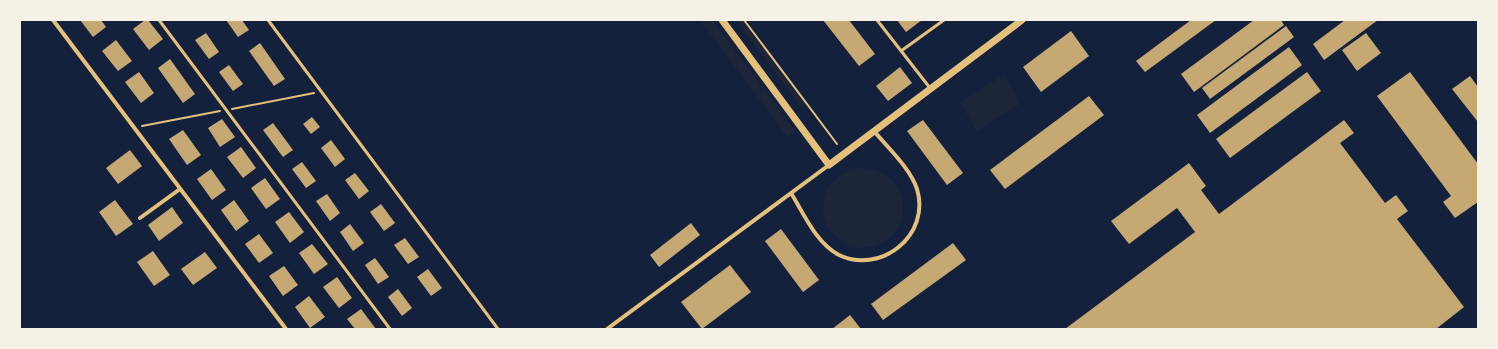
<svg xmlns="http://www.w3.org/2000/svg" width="1498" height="349" font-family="Raleway,sans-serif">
<rect width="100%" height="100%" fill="#14213d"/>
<!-- green -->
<path fill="#1d2539" d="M 700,20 L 712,20 L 795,130 L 787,136 Z
M 735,20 L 742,20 L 806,105 L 802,108 Z
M 1003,75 L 1021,103 L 977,131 L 960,103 Z
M823 208a40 40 0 1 1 80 0a40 40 0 1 1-80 0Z"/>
<!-- building -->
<path fill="#c6a872" d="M 80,20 L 101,20 L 106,27 L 93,37 Z
M 145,20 L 148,20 L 163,39 L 149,50 L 133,29 Z
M 226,20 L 242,20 L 249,30 L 238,37 Z
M 823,20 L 849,20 L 875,54 L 859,66 Z
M 897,20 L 922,20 L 906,32 Z
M 1191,20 L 1216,20 L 1145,72 L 1136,61 Z
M 1254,20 L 1281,20 L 1284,25 L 1194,92 L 1181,74 Z
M 1345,20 L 1378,20 L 1324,60 L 1313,44 Z
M 1286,26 L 1294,37 L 1210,99 L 1202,88 Z
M 1071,31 L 1089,56 L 1041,92 L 1023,67 Z
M 206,33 L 219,52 L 209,59 L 195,40 Z
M 1366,33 L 1381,53 L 1357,71 L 1342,50 Z
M 116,40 L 132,61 L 118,71 L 102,51 Z
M 260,43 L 285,79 L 274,86 L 249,51 Z
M 1289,47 L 1302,65 L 1210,133 L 1197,115 Z
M 170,59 L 195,94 L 183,103 L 158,68 Z
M 229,65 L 243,84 L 233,91 L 219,72 Z
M 900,67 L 912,83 L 888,101 L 876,86 Z
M 139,72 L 154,93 L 141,103 L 125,82 Z
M 1307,72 L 1321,91 L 1230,158 L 1216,139 Z
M 1410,72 L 1478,164 L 1478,202 L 1455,218 L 1443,202 L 1451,196 L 1377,96 Z
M 1470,76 L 1478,87 L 1478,122 L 1452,89 Z
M 1089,96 L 1104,115 L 1005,189 L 990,170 Z
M 312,117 L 320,127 L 311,134 L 303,124 Z
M 222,119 L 235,137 L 220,147 L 208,128 Z
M 923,120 L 963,173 L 947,185 L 907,131 Z
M 1344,120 L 1354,133 L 1340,143 L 1385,203 L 1396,195 L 1408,211 L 1397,219 L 1464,307 L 1436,329 L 1065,329 L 1195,232 L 1177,208 L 1129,244 L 1111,221 L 1189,163 L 1206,186 L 1201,190 L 1219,214 Z
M 273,123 L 293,150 L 283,157 L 263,130 Z
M 183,130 L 201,155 L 187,165 L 169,139 Z
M 331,140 L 345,159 L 335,167 L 321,148 Z
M 241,147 L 256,168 L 243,178 L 227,157 Z
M 130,150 L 142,166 L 118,184 L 106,168 Z
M 302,162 L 316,181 L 306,188 L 292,169 Z
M 211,169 L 226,190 L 212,200 L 197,179 Z
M 355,173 L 369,191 L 359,199 L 345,180 Z
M 265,178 L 280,199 L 266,209 L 251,188 Z
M 327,194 L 340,213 L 330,221 L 316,201 Z
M 115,200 L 133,224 L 116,236 L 99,212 Z
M 234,200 L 249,221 L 236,231 L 221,210 Z
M 381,204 L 395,223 L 384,231 L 370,212 Z
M 172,207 L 183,223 L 159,241 L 148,225 Z
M 289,212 L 304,232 L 290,243 L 275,222 Z
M 691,223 L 700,235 L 659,267 L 650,255 Z
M 350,224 L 364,243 L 353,251 L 340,232 Z
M 781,229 L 819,280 L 803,292 L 765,241 Z
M 259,234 L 273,253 L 259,263 L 245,244 Z
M 405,238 L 419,257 L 408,264 L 394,245 Z
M 953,243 L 966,260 L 883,320 L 871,304 Z
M 312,244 L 328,264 L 314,274 L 299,253 Z
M 153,251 L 170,275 L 154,286 L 137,262 Z
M 205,252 L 217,268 L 193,285 L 181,269 Z
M 375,258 L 389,277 L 378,284 L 365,265 Z
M 730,265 L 751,292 L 702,329 L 681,302 Z
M 284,266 L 298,285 L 283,296 L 269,276 Z
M 428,269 L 442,288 L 431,296 L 417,277 Z
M 337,277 L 352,298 L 339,308 L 323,287 Z
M 398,289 L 412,308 L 402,316 L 388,297 Z
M 309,296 L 325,317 L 310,328 L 295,307 Z
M 361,309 L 376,329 L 355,329 L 347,319 Z
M 850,315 L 861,329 L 832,329 Z"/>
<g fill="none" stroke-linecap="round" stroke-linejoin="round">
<!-- path -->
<path stroke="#e5c07b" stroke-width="2" d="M 744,20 L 837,144
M 232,109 L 314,93
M 142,126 L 220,111"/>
<!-- service -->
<path stroke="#e5c07b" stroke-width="3" d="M 159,20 L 390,329
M 268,20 L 498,329
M 877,20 L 930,88
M 901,51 L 944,20"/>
<!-- minor -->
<path stroke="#e5c07b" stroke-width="4" d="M 53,20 L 286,329
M 791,193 C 804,214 816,243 839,255 C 881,275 931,235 917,189 C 910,168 888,148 874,131
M 140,218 L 180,189
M 607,329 L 829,165"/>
<!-- tertiary -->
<path stroke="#e5c07b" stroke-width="7" d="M 722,20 L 829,165 L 1022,20"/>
</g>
<!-- border -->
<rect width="1498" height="349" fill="none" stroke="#f6f1e7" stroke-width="42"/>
</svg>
